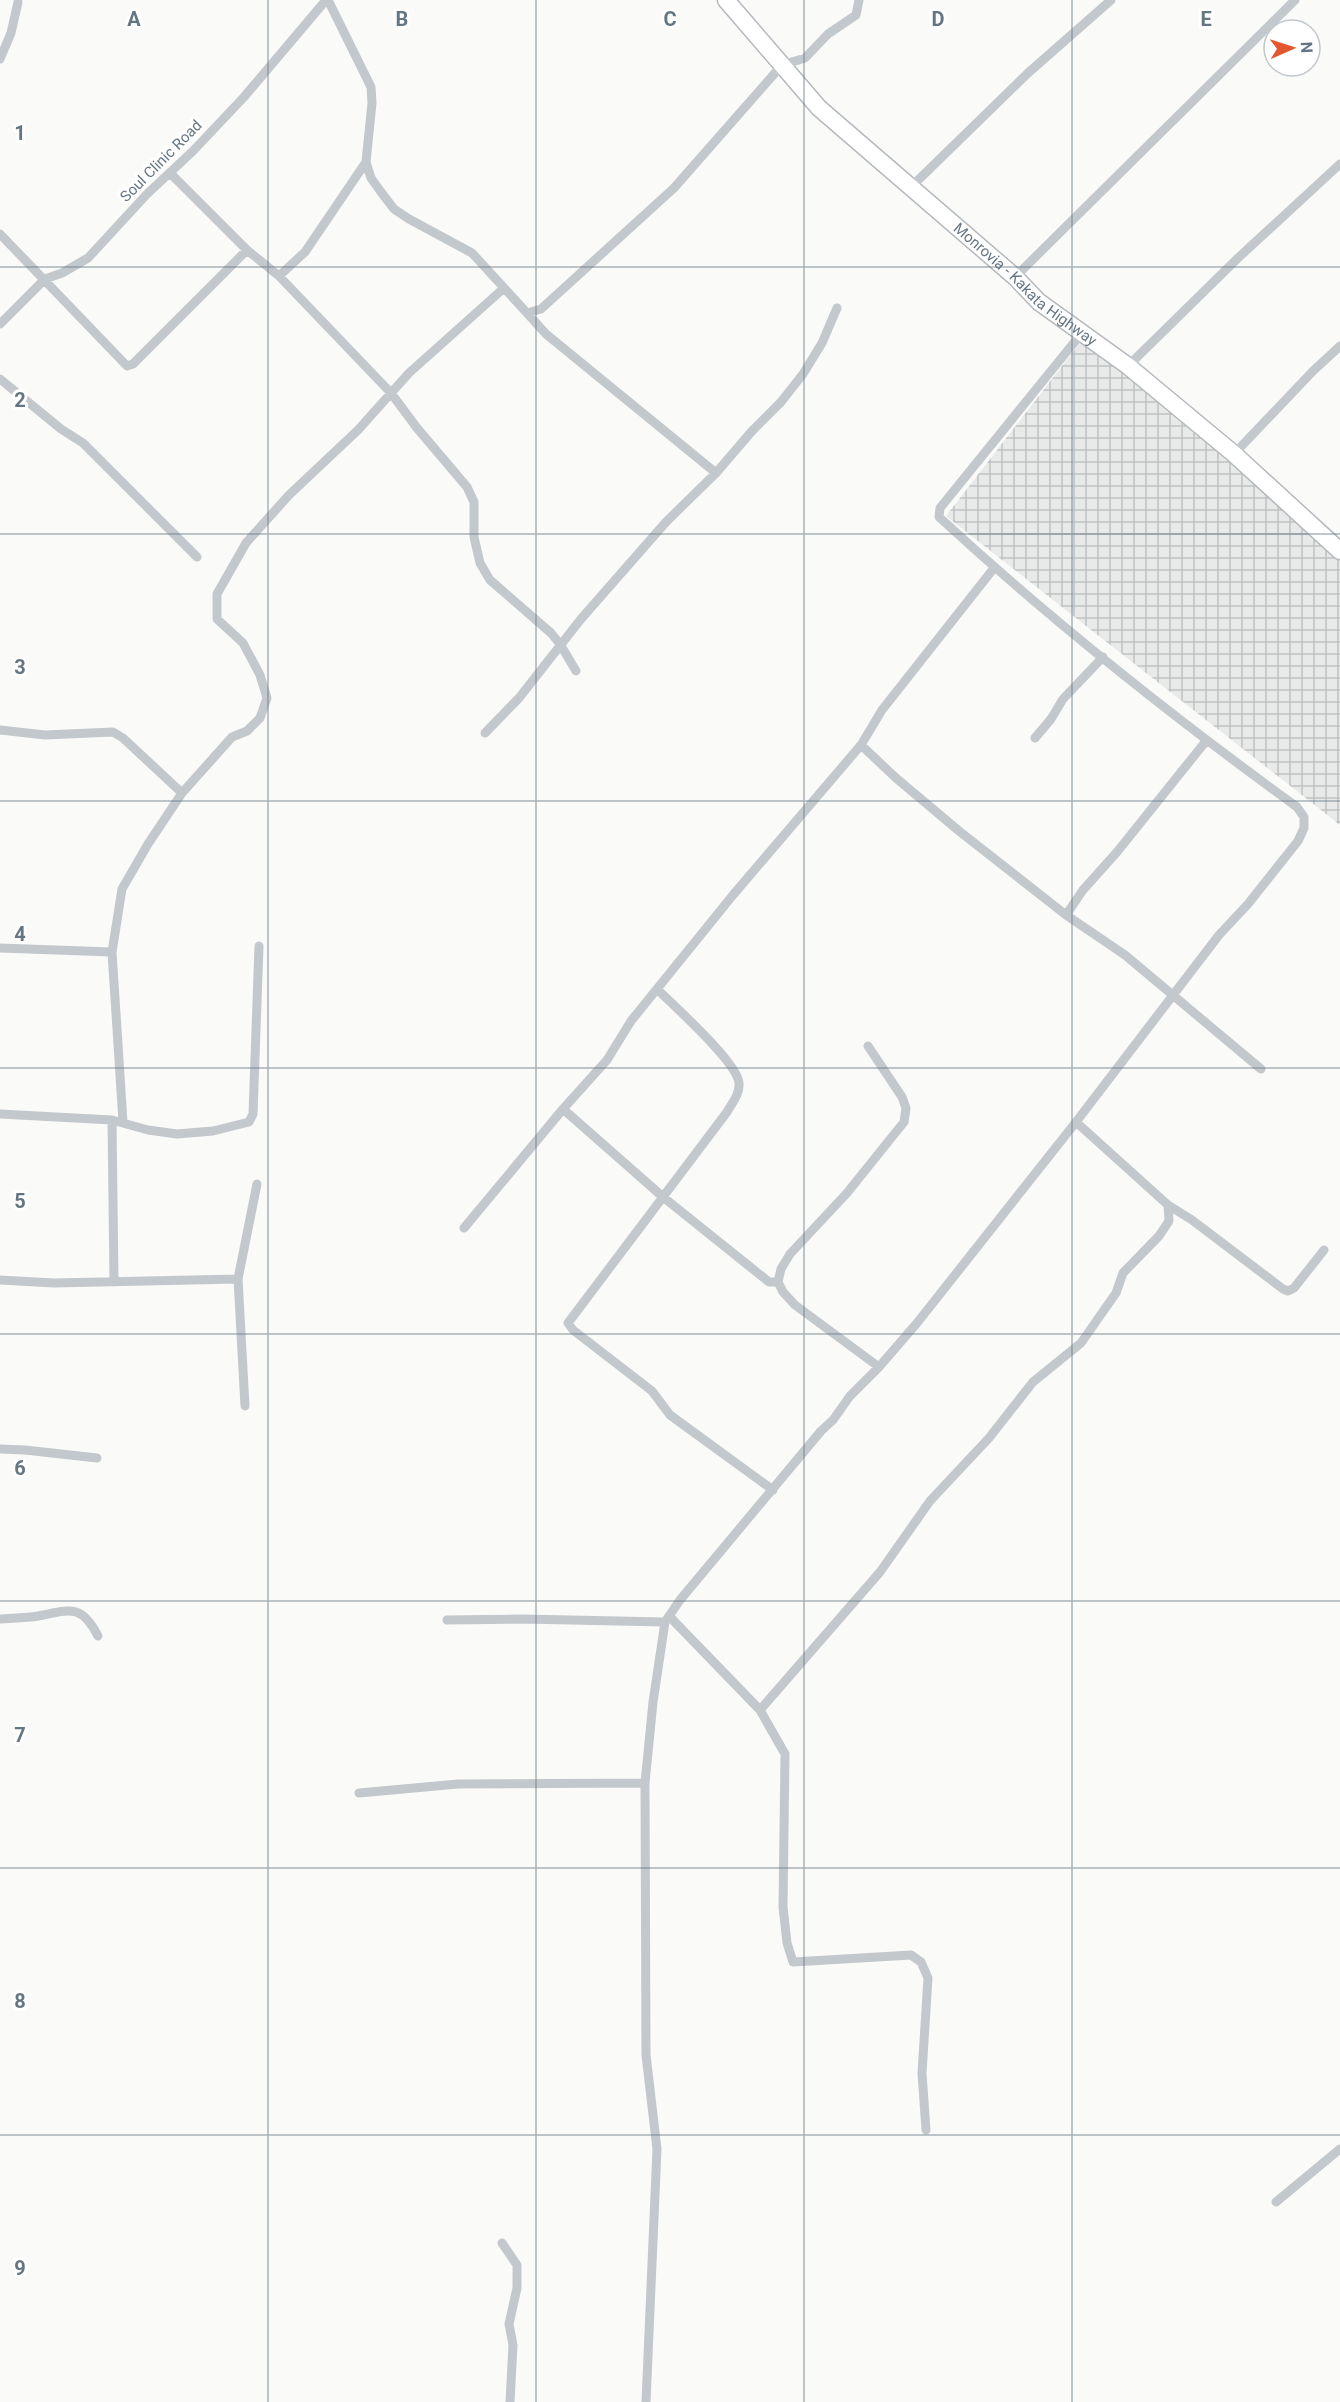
<svg xmlns="http://www.w3.org/2000/svg" width="1340" height="2402" font-family="Roboto,sans-serif">
<defs>
<pattern id="industrial-grid" width="8" height="8" patternUnits="userSpaceOnUse" patternTransform="scale(1.5)"><rect width="8" height="8" fill="#e8e9e9"/><path d="M0 4h8M4 0v8" fill="none" stroke="#c0c1c2"/></pattern>
</defs>
<rect width="100%" height="100%" fill="#fafaf8"/>
<!-- industrial -->
<path fill="url(#industrial-grid)" d="M 1082,340 L 1340,542 L 1340,825 L 946,516 Z"/>
<g fill="none" stroke-linecap="round" stroke-linejoin="round">
<defs>
<g id="highway">
<path id="s1" d="M 726,0 L 819,108 L 1015,277 L 1039,302 L 1128,366 L 1234,454 L 1340,551"/>
</g>
</defs>
<!-- highway casing -->
<use href="#highway" stroke="#b4b9bd" stroke-width="19"/>
<!-- street -->
<path stroke="#c3c8cc" stroke-width="9" d="M 328,0 L 371,87 L 372,103 L 366,162 L 371,178 L 381,192 L 394,209 L 409,219 L 472,253 L 527,313 L 541,309 L 674,188 L 782,65 L 805,58 L 828,34 L 856,15 L 859,0
M 0,59 L 11,33 L 18,2
M 170,173 L 247,250 L 279,276 L 305,252 L 366,162
M 910,188 L 1028,73 L 1111,0
M 0,234 L 127,366 L 133,364 L 247,250
M 279,276 L 391,393 L 417,428 L 467,487 L 474,502 L 474,537 L 480,563 L 490,580 L 551,633 L 560,644 L 576,671
M 1015,277 L 1295,0
M 527,313 L 546,334 L 716,473
M 0,324 L 45,279 L 62,273 L 88,258 L 147,194 L 193,151 L 244,97 L 326,0
M 1128,366 L 1238,258 L 1340,164
M 0,379 L 61,429 L 83,443 L 197,557
M 1234,454 L 1313,371 L 1340,346
M 0,730 L 45,735 L 113,732 L 123,738 L 182,793
M 485,733 L 519,698 L 581,619 L 666,522 L 716,473 L 752,431 L 781,402 L 803,374 L 822,343 L 837,308
M 1035,738 L 1051,719 L 1063,699 L 1103,657
M 861,745 L 896,778 L 959,831 L 1066,915 L 1125,955 L 1261,1069
M 1066,915 L 1083,890 L 1117,852 L 1206,741
M 0,948 L 112,952
M 657,989 C 674,1006 737,1062 739,1083 C 740,1094 732,1103 727,1112 L 568,1323 L 573,1330 L 652,1391 L 670,1415 L 773,1490
M 868,1046 L 902,1097 L 906,1108 L 904,1122 L 847,1193 L 790,1254 L 781,1269 L 778,1282 L 783,1292 L 795,1305 L 879,1367
M 563,1109 L 663,1197 L 769,1282 L 778,1282
M 0,1114 L 112,1120 L 148,1130 L 177,1134 L 213,1131 L 249,1122 L 253,1114 L 259,946
M 112,1120 L 114,1282
M 123,1122 L 112,952 L 122,889 L 148,844 L 182,793 L 232,737 L 247,731 L 260,718 L 267,698 L 260,675 L 243,643 L 217,619 L 217,594 L 246,543 L 289,495 L 358,430 L 409,373 L 504,288
M 1168,1205 L 1192,1220 L 1283,1289 L 1288,1291 L 1294,1288 L 1324,1250
M 464,1228 L 563,1109 L 607,1060 L 631,1021 L 733,895 L 861,745 L 882,710 L 994,568
M 238,1279 L 245,1406
M 0,1280 L 54,1283 L 238,1279 L 257,1184
M 0,1449 L 25,1450 L 97,1458
M 669,1616 L 760,1710 L 785,1754 L 783,1907 L 787,1943 L 793,1962 L 911,1955 L 921,1962 L 928,1978 L 922,2073 L 926,2130
M 0,1619 C 13,1618 26,1618 38,1616 C 69,1610 81,1603 98,1636
M 447,1620 L 523,1619 L 665,1622
M 760,1710 L 880,1572 L 930,1501 L 989,1438 L 1033,1382 L 1081,1343 L 1116,1293 L 1123,1273 L 1159,1236 L 1169,1221 L 1168,1205 L 1076,1122
M 359,1793 L 458,1784 L 645,1783
M 1276,2202 L 1340,2149
M 502,2243 L 517,2265 L 517,2288 L 509,2324 L 513,2345 L 510,2402
M 646,2402 L 657,2149 L 646,2055 L 645,1783 L 653,1702 L 665,1622 L 680,1600 L 821,1431 L 833,1420 L 850,1396 L 879,1367 L 917,1323 L 1076,1122 L 1219,935 L 1248,904 L 1298,841 L 1304,828 L 1304,817 L 1297,807 C 1173,717 1052,621 939,517 L 940,508 L 1081,334"/>
<!-- highway -->
<use href="#highway" stroke="#fff" stroke-width="16"/>
</g>
<!-- grid -->
<path fill="none" stroke="#657683" stroke-width="1.5" stroke-opacity="0.55" d="M 268,0 L 268,2402M 536,0 L 536,2402M 804,0 L 804,2402M 1072,0 L 1072,2402M 0,267 L 1340,267M 0,534 L 1340,534M 0,801 L 1340,801M 0,1068 L 1340,1068M 0,1334 L 1340,1334M 0,1601 L 1340,1601M 0,1868 L 1340,1868M 0,2135 L 1340,2135"/>
<g text-anchor="middle" stroke-width="6" stroke-linejoin="round" paint-order="stroke">
<!-- street labels -->
<g font-size="15" fill="#657683" stroke="#fff">
<text transform="translate(161 161) rotate(-45)" y="5">Soul Clinic Road</text>
<text dy="5" stroke="none"><textPath href="#s1" startOffset="414">Monrovia - Kakata Highway</textPath></text>
</g>
</g>
<g font-size="20" text-anchor="middle" font-weight="bold" fill="#657683" stroke="#fff" stroke-width="6" stroke-linejoin="round" paint-order="stroke">
<text x="134" y="26">A</text>
<text x="402" y="26">B</text>
<text x="670" y="26">C</text>
<text x="938" y="26">D</text>
<text x="1206" y="26">E</text>
<text x="20" y="140">1</text>
<text x="20" y="407">2</text>
<text x="20" y="674">3</text>
<text x="20" y="941">4</text>
<text x="20" y="1208">5</text>
<text x="20" y="1475">6</text>
<text x="20" y="1742">7</text>
<text x="20" y="2008">8</text>
<text x="20" y="2275">9</text>
</g>
<!-- north arrow -->
<g transform="translate(1292 48) rotate(87)"><circle r="28" fill="#ffffff" stroke="#c1c8cd" stroke-width="1.5"/>
<path d="M0-4.5L10 22L0 15L-10 22Z" fill="#e4572e"/>
<text y="-9" font-size="16" font-weight="bold" text-anchor="middle" fill="#657683">N</text>
</g>
</svg>
